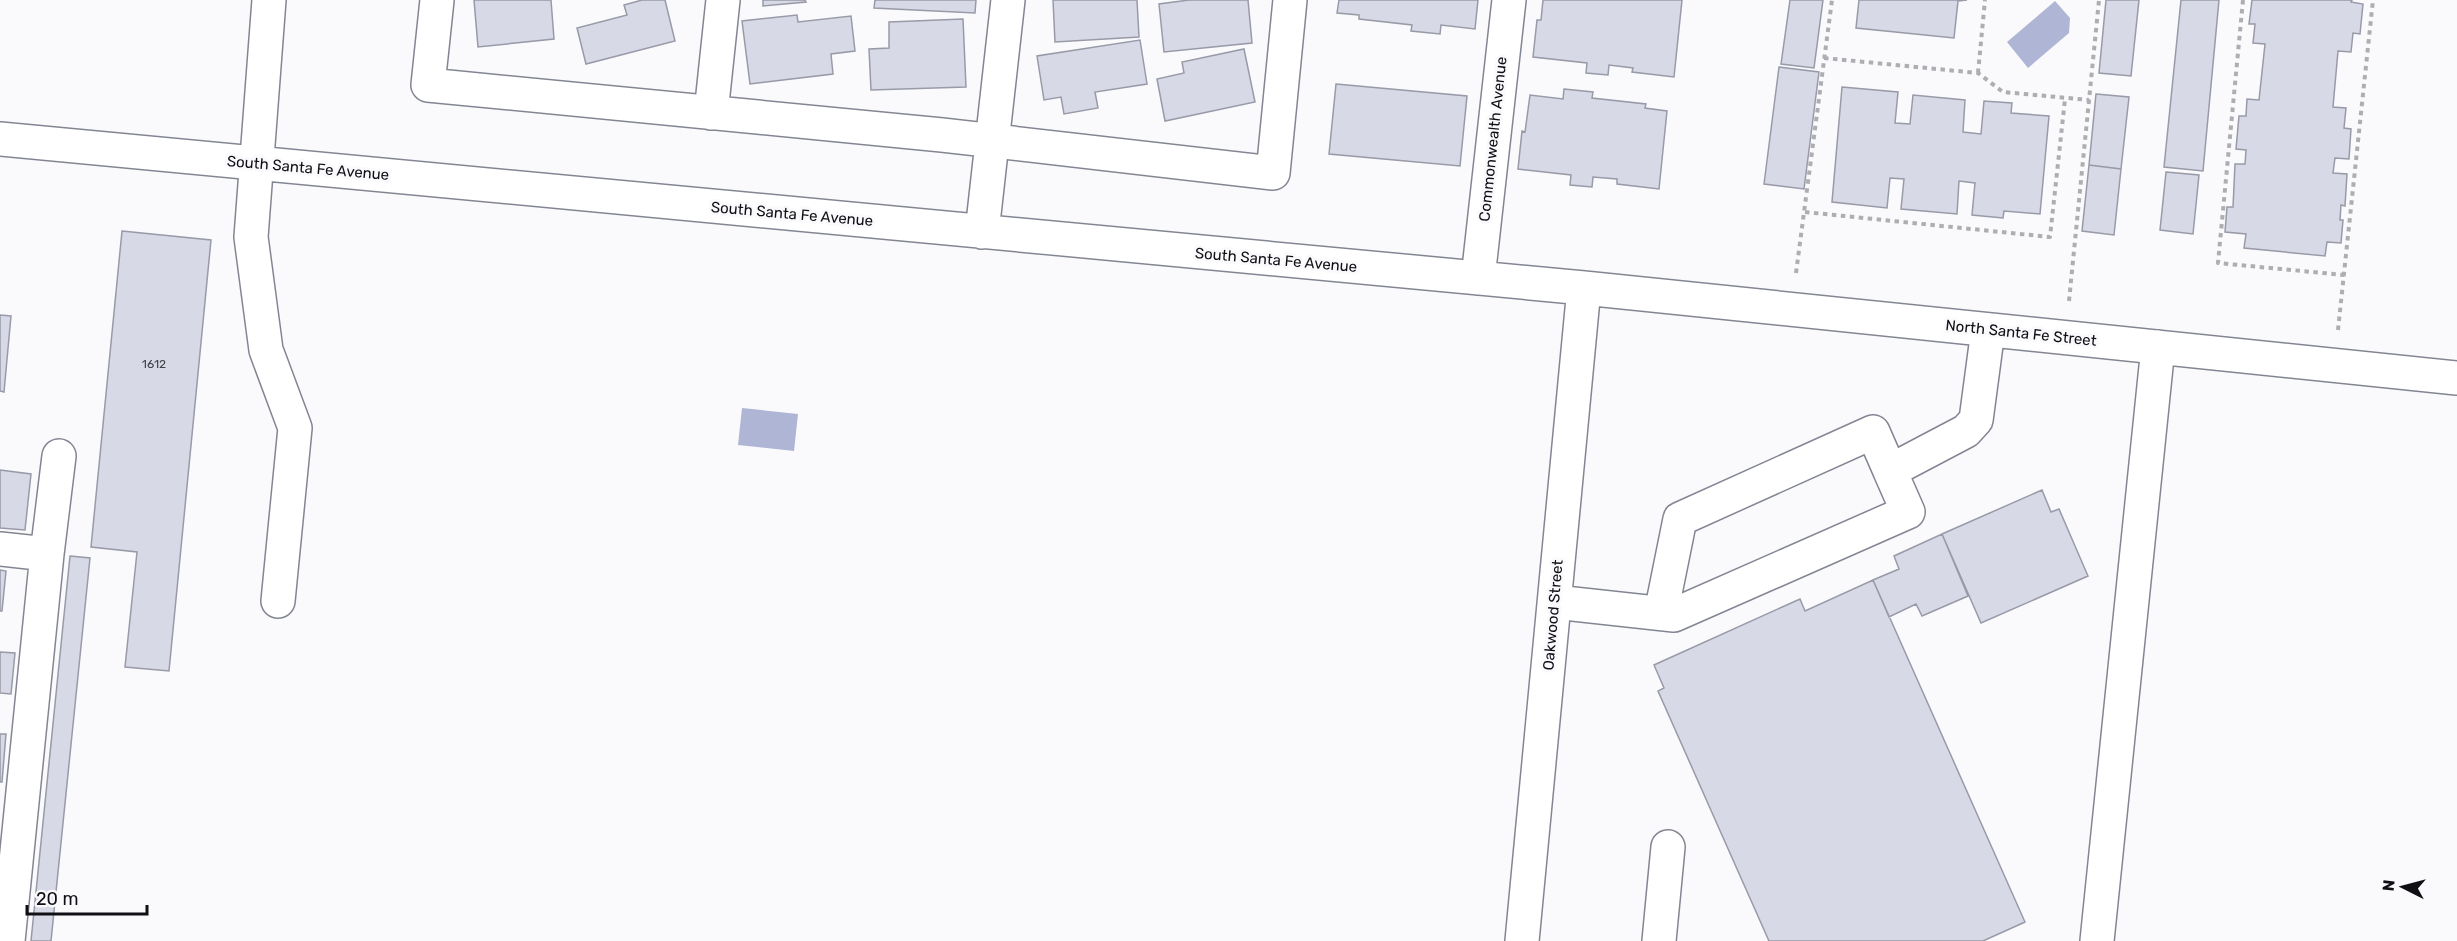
<svg xmlns="http://www.w3.org/2000/svg" width="2457" height="941" font-family="Rubik,sans-serif">
<rect width="100%" height="100%" fill="#fafafd"/>
<!-- water -->
<path fill="#afb5d5" d="M 2055,1 L 2070,18 L 2069,33 L 2028,68 L 2007,42 Z
M 742,408 L 798,414 L 794,451 L 738,445 Z"/>
<!-- building -->
<path fill="#d7d9e7" stroke="#989aa7" stroke-width="1.5" d="M 474,0 L 551,0 L 554,39 L 478,47 Z
M 642,0 L 665,0 L 675,41 L 586,64 L 577,28 L 627,15 L 624,5 Z
M 763,0 L 805,0 L 806,2 L 763,6 Z
M 875,0 L 976,0 L 975,13 L 874,8 Z
M 1053,0 L 1137,0 L 1139,37 L 1055,42 Z
M 1189,0 L 1248,0 L 1252,43 L 1164,52 L 1159,4 Z
M 1339,0 L 1478,0 L 1475,29 L 1441,25 L 1440,34 L 1411,31 L 1412,25 L 1359,19 L 1359,15 L 1337,13 Z
M 1543,0 L 1682,0 L 1674,77 L 1632,72 L 1633,68 L 1609,65 L 1608,75 L 1586,73 L 1587,63 L 1533,57 L 1537,20 L 1541,20 Z
M 1790,0 L 1823,0 L 1814,68 L 1781,64 Z
M 1859,0 L 1967,0 L 1958,1 L 1954,38 L 1856,28 Z
M 2106,0 L 2139,0 L 2131,76 L 2099,73 Z
M 2181,0 L 2219,0 L 2203,171 L 2164,167 Z
M 2252,0 L 2352,0 L 2351,2 L 2363,4 L 2360,34 L 2353,33 L 2351,52 L 2338,51 L 2333,107 L 2346,108 L 2344,128 L 2351,129 L 2349,159 L 2335,158 L 2333,173 L 2347,174 L 2345,206 L 2341,205 L 2340,220 L 2343,220 L 2341,243 L 2327,242 L 2325,256 L 2244,248 L 2246,234 L 2225,232 L 2227,207 L 2233,207 L 2235,164 L 2245,164 L 2246,150 L 2236,149 L 2239,116 L 2246,116 L 2247,99 L 2259,100 L 2265,44 L 2253,43 L 2255,24 L 2249,24 Z
M 797,15 L 798,22 L 851,16 L 855,51 L 831,54 L 833,74 L 750,84 L 742,21 Z
M 963,19 L 966,87 L 871,90 L 869,49 L 889,48 L 889,22 Z
M 1140,40 L 1147,84 L 1095,92 L 1098,108 L 1064,114 L 1061,97 L 1044,100 L 1037,56 Z
M 1244,49 L 1255,102 L 1165,121 L 1157,79 L 1184,73 L 1182,62 Z
M 1779,67 L 1819,72 L 1804,189 L 1764,184 Z
M 1336,84 L 1467,96 L 1460,166 L 1329,154 Z
M 1842,87 L 1898,92 L 1895,123 L 1910,124 L 1913,95 L 1965,100 L 1963,132 L 1981,134 L 1984,101 L 2012,103 L 2011,113 L 2049,116 L 2040,214 L 2004,211 L 2003,218 L 1972,215 L 1975,183 L 1959,181 L 1957,214 L 1901,209 L 1904,179 L 1890,178 L 1887,208 L 1832,202 Z
M 1564,89 L 1593,92 L 1592,98 L 1646,104 L 1645,108 L 1667,111 L 1659,189 L 1617,184 L 1617,179 L 1593,177 L 1592,187 L 1570,185 L 1571,175 L 1518,169 L 1522,131 L 1525,132 L 1530,95 L 1563,99 Z
M 2096,94 L 2129,97 L 2121,169 L 2089,165 Z
M 2089,165 L 2121,169 L 2114,235 L 2082,231 Z
M 2166,172 L 2199,175 L 2193,234 L 2160,230 Z
M 122,231 L 211,240 L 169,671 L 125,667 L 137,552 L 91,547 Z
M 0,315 L 11,316 L 4,392 L 0,391 Z
M 0,470 L 31,474 L 25,530 L 0,528 Z
M 2042,490 L 2051,512 L 2059,509 L 2088,576 L 1981,623 L 1942,534 Z
M 1942,534 L 1968,596 L 1922,616 L 1916,604 L 1889,617 L 1873,580 L 1899,569 L 1894,556 Z
M 70,556 L 90,558 L 51,941 L 31,941 Z
M 0,570 L 6,571 L 2,611 L 0,611 Z
M 1873,580 L 2025,922 L 1983,941 L 1769,941 L 1658,691 L 1664,688 L 1654,665 L 1800,599 L 1805,611 Z
M 0,652 L 15,653 L 11,694 L 0,693 Z
M 0,734 L 6,734 L 2,782 L 0,782 Z"/>
<g fill="none" stroke-linecap="round" stroke-linejoin="round">
<defs>
<path id="minor" d="M 269,0 L 251,237 L 266,350 L 295,428 L 278,601
M 437,0 L 428,85 L 942,135 L 1273,173 L 1290,0
M 711,113 L 723,0
M 0,139 L 1584,288 L 2457,378
M 982,232 L 1008,0
M 1478,278 L 1509,0
M 0,549 L 47,554 L 8,941
M 47,554 L 59,456
M 1555,602 L 1674,615 L 1908,512 L 1890,471 L 1966,431 L 1976,420 L 1988,330
M 1661,613 L 1680,519 L 1873,432 L 1890,471
M 1522,941 L 1584,288
M 1659,941 L 1668,847
M 2097,941 L 2158,347"/>
</defs>
<!-- minor casing -->
<use href="#minor" stroke="#838692" stroke-width="36"/>
<!-- path -->
<path stroke="#aeaeb2" stroke-width="4" stroke-dasharray="4.5 4.5" stroke-linecap="butt" d="M 2243,0 L 2218,263 L 2344,275
M 1824,58 L 1978,73 L 2003,92 L 2089,100
M 1978,73 L 1985,0
M 1805,212 L 2050,237 L 2065,99
M 1796,273 L 1832,0
M 2069,301 L 2099,0
M 2338,330 L 2373,0"/>
<!-- minor -->
<use href="#minor" stroke="#fff" stroke-width="33"/>
</g>
<g text-anchor="middle" stroke-width="6" stroke-linejoin="round" paint-order="stroke">
<!-- number labels -->
<g font-size="12" fill="#414249">
<text x="154" y="368">1612</text>
</g>
<!-- street labels -->
<g font-size="15" fill="#0f0f14" stroke="#fafafd">
<text transform="translate(1493 139) rotate(-84)" y="5">Commonwealth Avenue</text>
<text transform="translate(308 168) rotate(5)" y="5">South Santa Fe Avenue</text>
<text transform="translate(792 214) rotate(5)" y="5">South Santa Fe Avenue</text>
<text transform="translate(1276 260) rotate(5)" y="5">South Santa Fe Avenue</text>
<text transform="translate(2021 333) rotate(6)" y="5">North Santa Fe Street</text>
<text transform="translate(1553 615) rotate(-85)" y="5">Oakwood Street</text>
</g>
</g>
<!-- north arrow -->
<g transform="translate(2403 887) rotate(276)" stroke="#fafafd" stroke-width="4.5" paint-order="stroke">
<path d="M0-4.5L10 22L0 15L-10 22Z" fill="#0f0f14"/>
<text y="-9" font-size="16" font-weight="bold" text-anchor="middle" fill="#0f0f14">N</text>
</g>
<!-- scale -->
<path d="M27 905v9h120v-9" fill="none" stroke="#0f0f14" stroke-width="3"/>
<text x="36" y="905" font-size="18" fill="#0f0f14" stroke="#fafafd" stroke-width="4.5" paint-order="stroke">20 m</text>
</svg>
